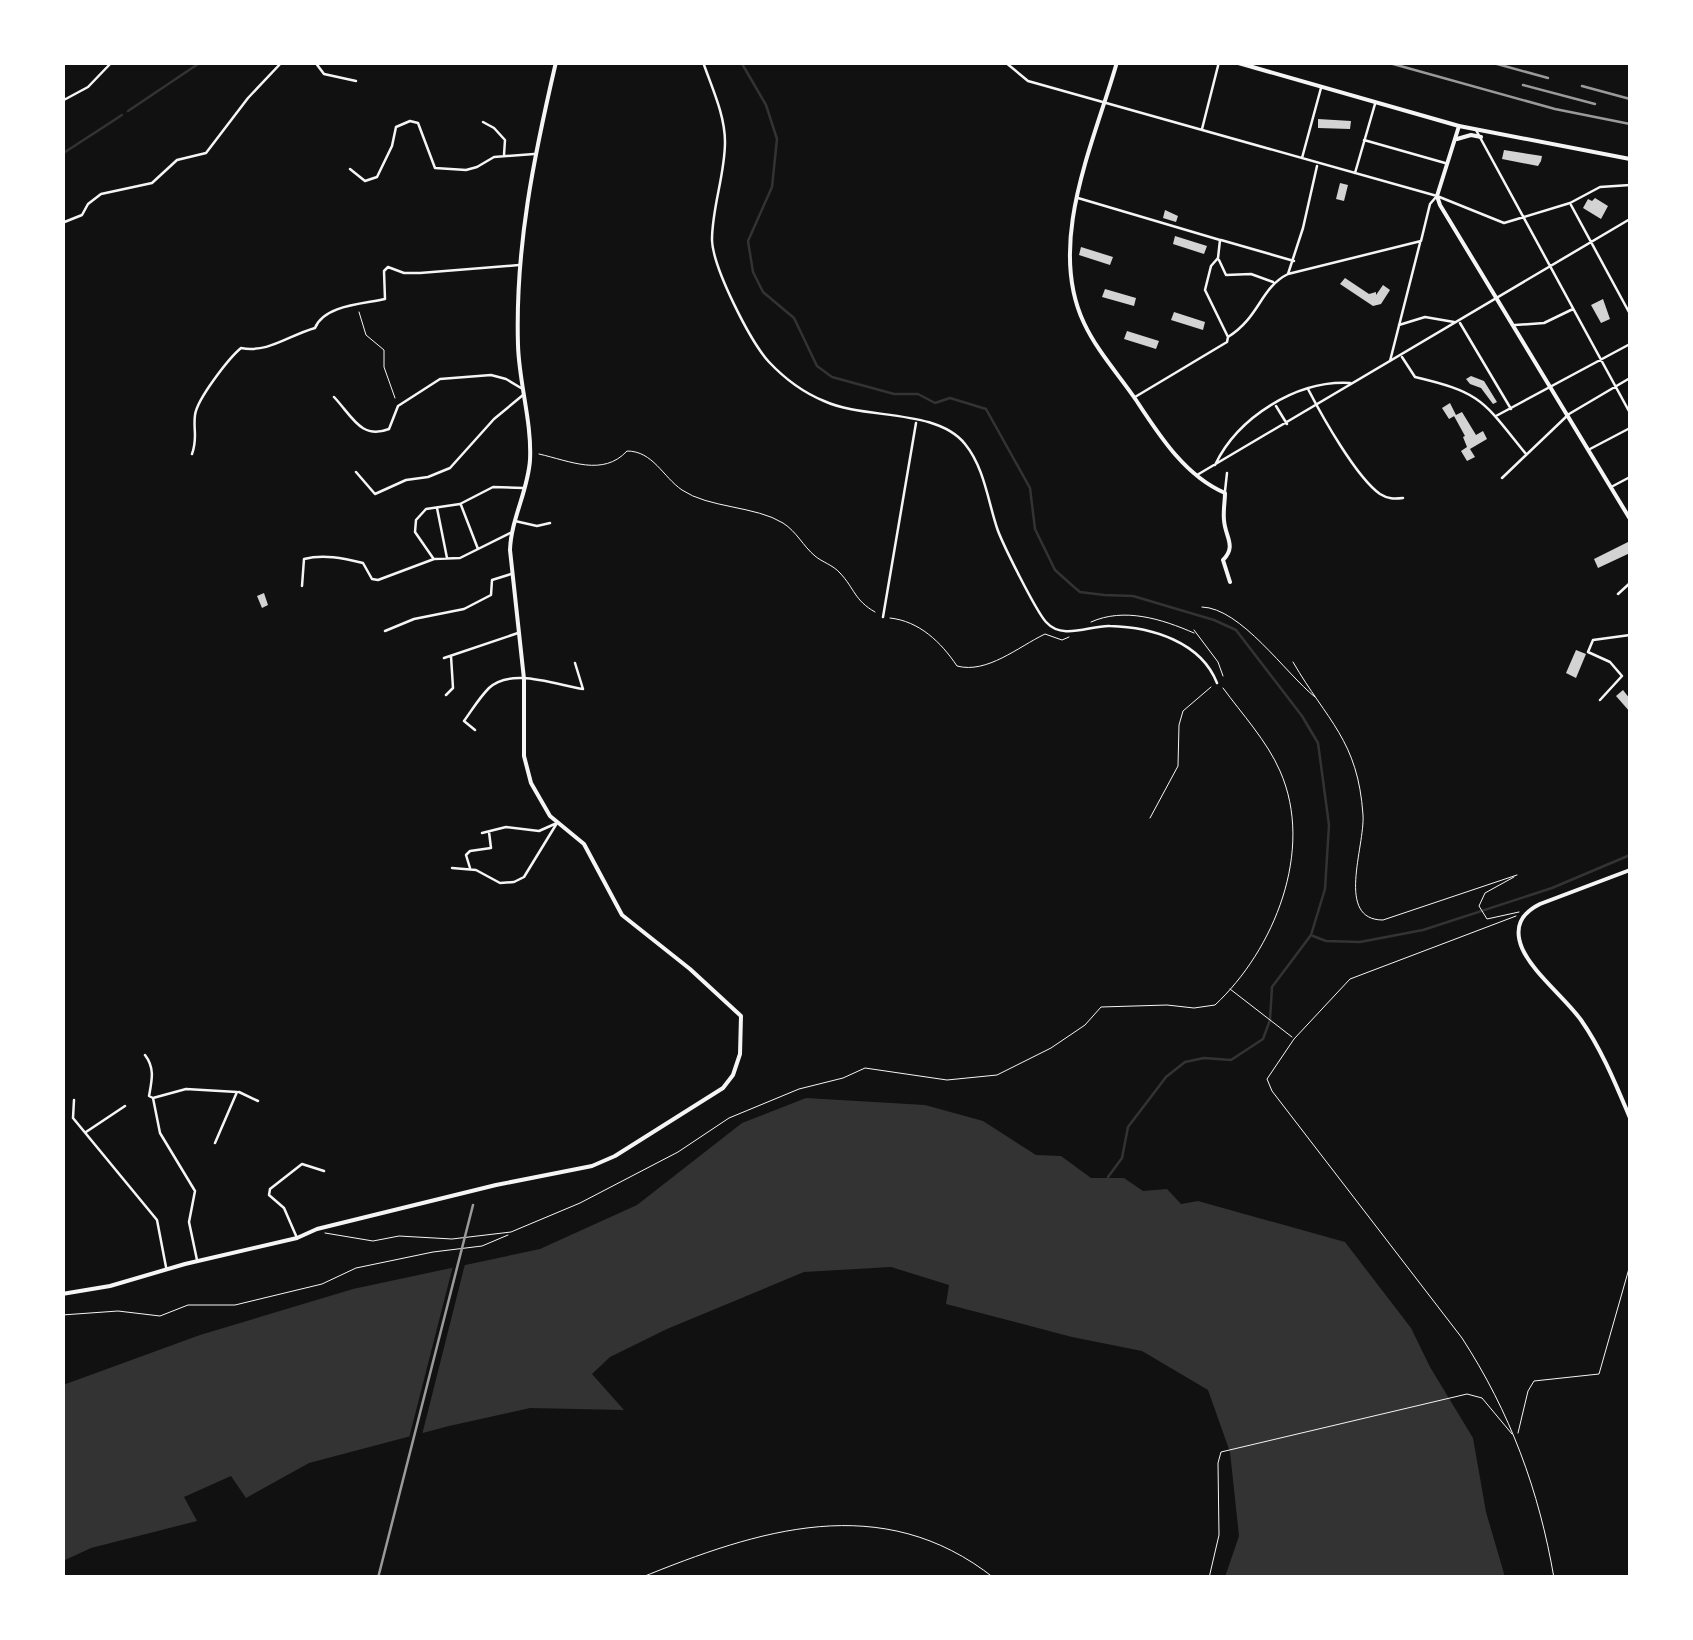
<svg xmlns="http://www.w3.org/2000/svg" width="1693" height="1640" font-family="Arial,sans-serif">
<rect width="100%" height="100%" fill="#111"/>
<!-- water -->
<path fill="#333" d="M 806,1098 L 925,1105 L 983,1121 L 1036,1155 L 1061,1156 L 1091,1178 L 1124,1178 L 1143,1191 L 1167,1189 L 1181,1204 L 1198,1201 L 1345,1242 L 1411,1328 L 1430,1367 L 1473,1438 L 1486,1512 L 1505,1577 L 1225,1577 L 1239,1536 L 1230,1452 L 1208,1390 L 1142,1351 L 1072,1337 L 946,1304 L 949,1285 L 891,1267 L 804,1272 L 667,1329 L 610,1357 L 592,1374 L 624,1410 L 530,1408 L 449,1426 L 309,1463 L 246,1498 L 231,1476 L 184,1497 L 197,1521 L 91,1548 L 63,1561 L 63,1385 L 200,1335 L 353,1289 L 540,1249 L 637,1205 L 742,1123 Z"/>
<!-- pier -->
<path fill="#111" d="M 466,1260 L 421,1439 L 408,1442 L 454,1262 Z"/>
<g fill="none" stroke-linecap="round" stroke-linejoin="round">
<!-- stream -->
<path stroke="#333" stroke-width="2.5" d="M 741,62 L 766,105 L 777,139 L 772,187 L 748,241 L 753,272 L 763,292 L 794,318 L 817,366 L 832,377 L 894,394 L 918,394 L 935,403 L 950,398 L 986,409 L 1030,488 L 1035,529 L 1055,570 L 1074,587 L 1080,592 L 1104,595 L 1133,596 L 1214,620 L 1236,630 L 1302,716 L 1318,743 L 1329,825 L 1325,889 L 1311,935 L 1272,987 L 1270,1020 L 1263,1039 L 1231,1060 L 1204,1058 L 1185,1062 L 1166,1077 L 1128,1127 L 1122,1158 L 1108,1177
M 128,111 L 201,62
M 62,154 L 122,115
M 1313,936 L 1326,941 L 1360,942 L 1423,930 L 1552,888 L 1630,855"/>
</g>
<!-- building -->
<path fill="#d3d3d3" d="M 1318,119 L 1351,121 L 1350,129 L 1318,128 Z
M 1504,150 L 1542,156 L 1541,161 L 1538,166 L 1502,159 Z
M 1340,183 L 1348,185 L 1344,201 L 1336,199 Z
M 1595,198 L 1608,206 L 1601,219 L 1583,208 L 1588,199 L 1592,201 Z
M 1165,210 L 1178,216 L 1176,222 L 1163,218 Z
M 1175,236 L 1207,246 L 1204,254 L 1173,244 Z
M 1081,247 L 1113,257 L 1110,265 L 1079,255 Z
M 1345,278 L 1369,294 L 1376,292 L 1376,295 L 1383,285 L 1390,290 L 1381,304 L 1373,306 L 1340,284 Z
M 1105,289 L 1136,298 L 1134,306 L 1102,297 Z
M 1603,299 L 1610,319 L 1601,323 L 1591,305 Z
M 1174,312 L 1205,322 L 1203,330 L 1171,320 Z
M 1127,331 L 1159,341 L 1156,349 L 1124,339 Z
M 1471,376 L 1484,381 L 1497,402 L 1493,404 L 1481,388 L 1470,384 L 1466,379 Z
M 1450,403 L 1456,415 L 1449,419 L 1442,408 Z
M 1462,412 L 1476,435 L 1483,431 L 1487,439 L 1470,449 L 1475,457 L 1467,461 L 1461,451 L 1467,447 L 1463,437 L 1465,436 L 1454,416 Z
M 1630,541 L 1630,553 L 1598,568 L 1594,559 Z
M 264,593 L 268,605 L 262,608 L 257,596 Z
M 1576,650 L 1586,654 L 1576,678 L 1566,673 Z
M 1623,690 L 1630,699 L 1630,712 L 1616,696 Z"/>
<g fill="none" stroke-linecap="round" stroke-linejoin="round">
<!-- path -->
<path stroke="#f5f5f5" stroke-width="1" d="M 359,312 L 366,335 L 384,350 L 384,367 L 395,398
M 539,454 C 570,461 603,477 627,451 C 653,451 663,477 682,490 C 708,508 756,506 783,523 C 797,532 803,546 815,556 C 822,562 833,565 840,573 C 855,589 854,600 875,612
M 1202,607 C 1241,608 1285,673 1315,697
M 890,618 C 919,621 941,642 957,666 C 987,674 1018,647 1045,634 L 1062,640 L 1069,637
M 1091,622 C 1124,607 1162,619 1194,633
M 1194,630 L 1218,662 L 1223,676
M 1293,662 C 1327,721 1358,740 1363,815 C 1365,847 1335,920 1383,920 L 1517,875
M 1150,818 L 1178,766 L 1179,725 L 1183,711 L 1211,687
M 1514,877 L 1485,893 L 1479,906 L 1487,919 L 1519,912
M 1516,916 L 1350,979 L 1294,1039 L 1267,1079 L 1272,1091 L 1462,1338 C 1510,1412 1539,1490 1554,1578
M 1230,989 L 1292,1037
M 325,1233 L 373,1241 L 399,1236 L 452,1239 L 511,1232 L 580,1203 L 678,1152 L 729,1118 L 799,1089 L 843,1078 L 865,1068 L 947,1080 L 997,1075 L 1051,1048 L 1085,1025 L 1101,1007 L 1167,1005 L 1194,1008 L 1215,1005 C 1274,950 1315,850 1280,771 C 1267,741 1242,714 1223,688
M 62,1315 L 118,1311 L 160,1316 L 188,1305 L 235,1305 L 322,1284 L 356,1268 L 433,1252 L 482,1246 L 508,1235
M 1518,1433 L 1528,1391 L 1534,1381 L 1599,1374 L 1630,1265
M 640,1578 C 758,1530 882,1489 994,1578
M 1209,1578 L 1219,1535 L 1218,1463 L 1221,1452 L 1467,1394 L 1482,1398 L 1512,1434"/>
<!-- minor -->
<path stroke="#f5f5f5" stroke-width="2.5" d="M 315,62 L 324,74 L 356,81
M 703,62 C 712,88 725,115 725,142 C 725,175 712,207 712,240 C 713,268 750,341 769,362 C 786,380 802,392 824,401 C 865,420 936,408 965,444 C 984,467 988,501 997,528 C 1002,543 1036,611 1046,622 C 1063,641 1090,625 1110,626 C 1152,627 1201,642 1217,683
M 1005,62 L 1028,81 L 1437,196 L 1504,223 L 1570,203 L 1600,187 L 1630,185
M 62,101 L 88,87 L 112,62
M 483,122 L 494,128 L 505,140 L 504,155
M 1202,129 L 1219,62
M 1476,130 L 1630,413
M 1364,140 L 1445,163
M 1302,158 L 1321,88
M 1317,166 L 1303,228 L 1288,274 L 1421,241 L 1430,204 L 1436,197
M 350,169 L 365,181 L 377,177 L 392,146 L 396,127 L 410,121 L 418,123 L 435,168 L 466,170 L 477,167 L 494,157 L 534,154
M 1355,173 L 1375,104
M 1078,198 L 1220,240 L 1218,258 L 1211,266 L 1205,290 L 1228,337
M 1571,205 L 1630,314
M 62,223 L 82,215 L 88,204 L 101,194 L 152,183 L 177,160 L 206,153 L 248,98 L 282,62
M 1221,240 L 1294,261
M 1219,260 L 1226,275 L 1251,274 L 1273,282
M 1460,323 L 1511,409
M 1399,325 L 1425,317 L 1454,322
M 1515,325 L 1544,323 L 1573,309
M 1402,357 L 1415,377 C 1483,393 1483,401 1526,454
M 1390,361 L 1420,243
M 1308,389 C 1322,416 1356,477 1380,494 C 1388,499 1394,499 1403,498
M 334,397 C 352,416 361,440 389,429 L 398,406 L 440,379 L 491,375 L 506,379 L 521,388
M 1135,397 L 1227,342 L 1228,337 C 1260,317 1260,288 1288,274
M 1276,406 L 1287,424
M 1496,416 L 1630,344
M 1590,449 L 1630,428
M 192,454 C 198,437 193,431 195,415 C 197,399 229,358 241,348 C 269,353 287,336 315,328 C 324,305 363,304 385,299 L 384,271 L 388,267 L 404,273 L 420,273 L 519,265
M 1215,465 C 1238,417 1297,380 1350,383
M 356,472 L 375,494 L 406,480 L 428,477 L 450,468 L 494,419 L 523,395
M 1197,475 L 1630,219
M 1502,478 L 1569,414 L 1630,378
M 1613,486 L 1630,477
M 1225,491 L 1227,473
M 461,505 L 478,549
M 437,508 L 447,558
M 515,521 L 537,526 L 550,523
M 433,558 L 415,532 L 416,520 L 426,509 L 460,504 L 493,487 L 523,488
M 302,586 L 304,559 C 323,554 343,558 363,563 L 372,579 L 378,580 L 434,559 L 460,558 L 510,533
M 1618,594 L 1630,583
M 883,617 L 916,423
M 385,631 L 414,619 L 464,609 L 491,595 L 492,580 L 511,574
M 444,658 L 518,633
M 446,695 L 453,688 L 451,656
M 1600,700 L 1622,676 L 1610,662 L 1588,652 L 1593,640 L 1630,635
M 475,730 L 464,721 C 472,710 479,698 489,688 C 511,667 556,685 583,689 L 575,663
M 452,868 L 476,870 L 500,883 L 514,882 L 524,877 L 557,823 L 539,831 L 506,827 L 482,833
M 470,868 L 466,855 L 470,851 L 491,848 L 489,832
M 145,1055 C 155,1068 152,1080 149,1096 L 153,1098
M 239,1092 L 258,1101
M 74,1100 L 73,1118 L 157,1220 L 166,1267
M 86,1132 L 125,1106
M 297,1238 L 284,1208 L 269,1195 L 270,1189 L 302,1164 L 324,1171
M 197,1260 L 189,1222 L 195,1191 L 160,1133 L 153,1098 L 186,1089 L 237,1092 L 215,1143"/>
<!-- tertiary -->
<path stroke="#f5f5f5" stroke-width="4" d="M 1117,62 C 1094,143 1046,243 1084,323 C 1097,351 1119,375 1136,400 C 1159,435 1185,476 1225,493 C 1225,501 1223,511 1224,520 C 1225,537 1237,546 1223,560 L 1230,582
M 1459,126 L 1437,196 L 1440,205 L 1630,519
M 1457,139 L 1471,135 L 1481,137
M 1630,870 L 1540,904 C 1522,913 1513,926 1522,948 C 1532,972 1565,998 1581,1020 C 1602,1050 1616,1085 1630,1118
M 62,1294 L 110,1286 L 185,1264 L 297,1238 L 317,1229 L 496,1185 L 592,1166 L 615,1156 L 723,1088 L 733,1075 L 740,1054 L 741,1016 L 690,969 L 622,915 L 584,844 L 550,816 L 531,783 L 524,756 L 524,679 L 510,550 C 511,519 528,491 530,460 C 532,422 519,383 518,345 C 515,248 534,156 556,62"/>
<!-- secondary -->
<path stroke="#f5f5f5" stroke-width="4" d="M 1235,62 L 1459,126 L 1630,159"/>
<!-- rail -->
<path stroke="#9a9a9a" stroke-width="2.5" d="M 1386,62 L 1555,109 L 1630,124
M 1490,62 L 1548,78
M 1523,85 L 1595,104
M 1582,86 L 1630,99
M 378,1578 L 473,1205"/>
</g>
<!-- border -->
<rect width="1693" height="1640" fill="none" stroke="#ffffff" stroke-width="130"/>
</svg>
